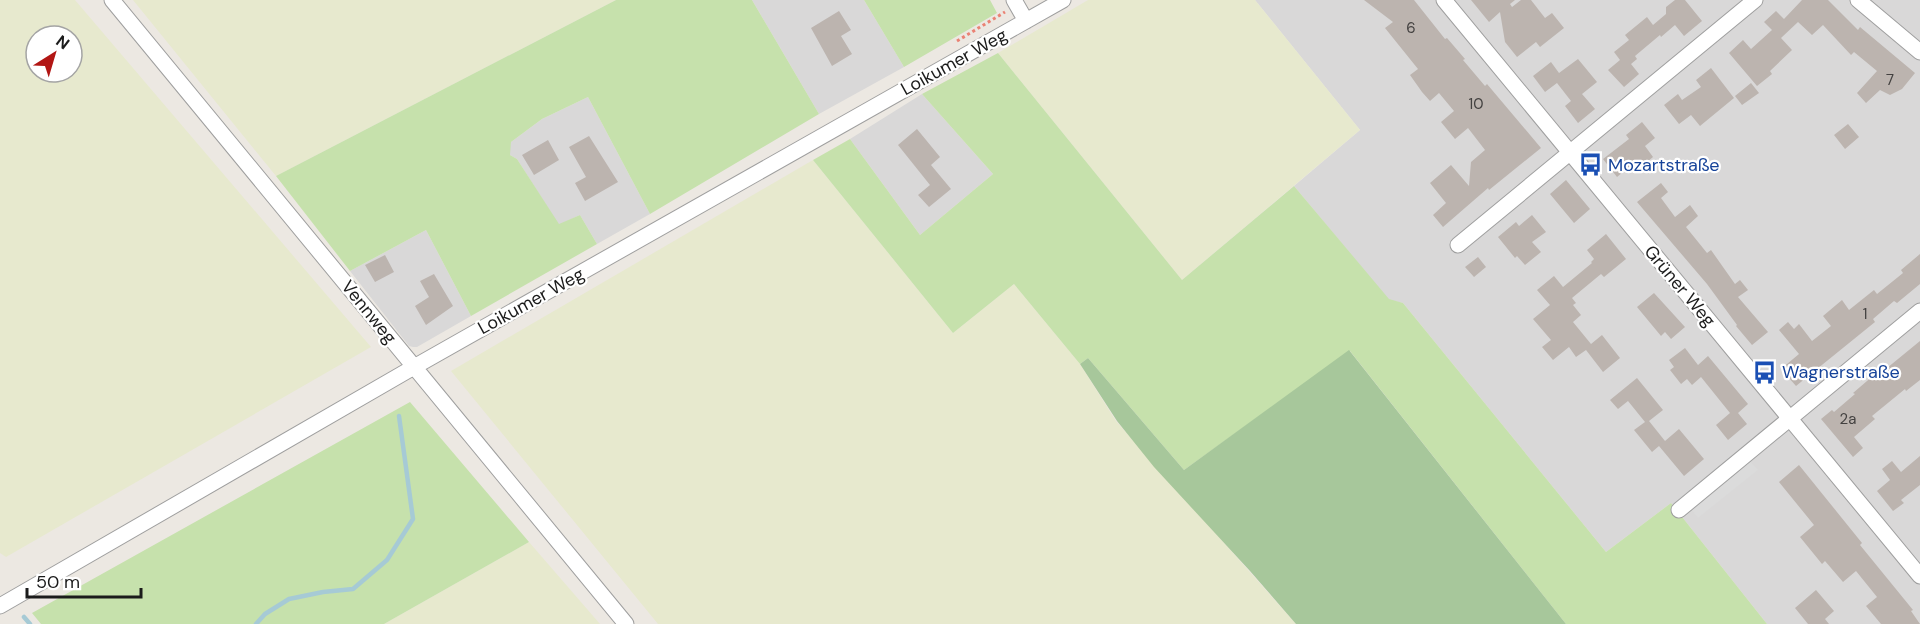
<svg xmlns="http://www.w3.org/2000/svg" width="1920" height="624" font-family="'DM Sans',sans-serif">
<rect width="100%" height="100%" fill="#ece8e2"/>
<!-- residential -->
<path fill="#d9d8d8" d="M 752,0 L 864,0 L 904,67 L 819,114 Z
M 1255,0 L 1920,0 L 1920,624 L 1767,624 L 1671,503 L 1606,552 L 1403,303 L 1389,300 L 1294,186 L 1360,130 Z
M 922,94 L 993,174 L 920,235 L 850,139 Z
M 588,97 L 650,214 L 597,244 L 580,215 L 559,225 L 517,159 L 510,155 L 509,149 L 511,142 L 542,119 Z
M 426,230 L 471,316 L 417,347 L 413,347 L 409,346 L 350,271 Z"/>
<!-- farmland -->
<path fill="#e7e9ce" fill-rule="evenodd" d="M 0,0 L 75,0 L 371,347 L 6,557 L 0,553 ZM 36,36 L 72,36 L 72,72 L 36,72 Z
M 133,0 L 616,0 L 276,176 Z
M 1088,0 L 1255,0 L 1360,130 L 1182,280 L 998,53 Z
M 813,160 L 953,333 L 1014,284 L 1080,364 L 1116,421 L 1296,624 L 658,624 L 451,371 Z
M 529,542 L 600,624 L 384,624 Z"/>
<!-- grass -->
<path fill="#c6e1ac" d="M 616,0 L 752,0 L 819,114 L 650,214 L 588,97 L 542,119 L 511,142 L 510,155 L 517,159 L 559,224 L 580,215 L 597,244 L 471,316 L 426,230 L 350,271 L 276,176 Z
M 864,0 L 990,0 L 997,13 L 904,67 Z
M 998,53 L 1182,280 L 1294,186 L 1389,299 L 1403,303 L 1606,552 L 1671,503 L 1767,624 L 1566,624 L 1350,351 L 1184,470 L 1088,358 L 1080,364 L 1014,284 L 953,333 L 813,160 L 850,139 L 920,235 L 993,174 L 922,94 Z
M 410,402 L 529,542 L 384,624 L 41,624 L 32,613 Z"/>
<!-- forest -->
<path fill="#a7c79b" d="M 1349,350 L 1566,624 L 1296,624 L 1250,571 L 1154,467 L 1117,421 L 1080,364 L 1088,358 L 1184,470 Z"/>
<!-- parking -->
<path fill="#dbdbdb" d="M 1750,461 L 1758,470 L 1698,518 L 1691,509 Z"/>
<g fill="none" stroke-linecap="round" stroke-linejoin="round">
<!-- stream -->
<path stroke="#a6cad5" stroke-width="4.5" d="M 24,617 L 30,624
M 256,624 L 265,614 L 289,599 L 323,592 L 353,589 L 387,560 L 413,519 L 399,416"/>
</g>
<!-- building -->
<path fill="#bcb4af" d="M 1364,0 L 1414,0 L 1445,39 L 1447,38 L 1465,59 L 1463,60 L 1485,86 L 1487,84 L 1541,148 L 1489,190 L 1488,188 L 1443,227 L 1433,215 L 1446,203 L 1430,183 L 1451,165 L 1469,186 L 1471,162 L 1485,150 L 1468,128 L 1455,139 L 1441,122 L 1454,111 L 1439,93 L 1430,101 L 1422,92 L 1410,75 L 1418,69 L 1385,28 L 1393,22 Z
M 1471,0 L 1515,0 L 1510,4 L 1512,7 L 1521,0 L 1531,0 L 1545,18 L 1552,13 L 1564,28 L 1540,47 L 1536,42 L 1517,57 L 1505,42 L 1500,12 L 1489,22 Z
M 1675,0 L 1685,0 L 1702,21 L 1684,36 L 1675,25 L 1661,37 L 1660,35 L 1635,56 L 1637,59 L 1631,64 L 1639,74 L 1624,87 L 1608,70 L 1620,60 L 1614,52 L 1629,40 L 1625,35 L 1647,17 L 1653,25 L 1666,14 L 1666,7 Z
M 1802,0 L 1828,0 L 1858,30 L 1860,27 L 1915,73 L 1902,89 L 1890,95 L 1880,90 L 1866,103 L 1857,93 L 1877,71 L 1854,52 L 1851,55 L 1823,25 L 1812,35 L 1798,22 L 1781,38 L 1792,50 L 1770,71 L 1772,74 L 1757,86 L 1729,53 L 1743,40 L 1751,49 L 1772,30 L 1764,22 L 1776,11 L 1784,19 Z
M 839,11 L 851,30 L 841,36 L 852,54 L 832,66 L 811,28 Z
M 1578,59 L 1597,82 L 1582,94 L 1595,109 L 1578,123 L 1565,106 L 1571,101 L 1557,83 L 1545,92 L 1533,76 L 1551,62 L 1559,73 Z
M 1711,68 L 1734,98 L 1700,126 L 1691,115 L 1679,124 L 1664,105 L 1678,94 L 1682,100 L 1701,87 L 1696,80 Z
M 1751,83 L 1759,93 L 1742,105 L 1735,96 Z
M 1642,122 L 1655,138 L 1645,146 L 1653,157 L 1635,172 L 1630,166 L 1617,177 L 1603,159 L 1629,139 L 1626,135 Z
M 1848,124 L 1859,137 L 1845,149 L 1834,135 Z
M 917,129 L 940,157 L 931,165 L 951,189 L 929,207 L 918,195 L 930,185 L 898,145 Z
M 589,136 L 618,182 L 585,201 L 575,183 L 586,177 L 569,147 Z
M 548,140 L 559,160 L 534,175 L 522,155 Z
M 1566,180 L 1590,209 L 1574,223 L 1550,194 Z
M 1661,183 L 1668,192 L 1661,198 L 1675,217 L 1690,205 L 1698,216 L 1686,227 L 1707,253 L 1711,250 L 1735,284 L 1740,280 L 1748,290 L 1738,297 L 1768,332 L 1752,345 L 1736,326 L 1737,325 L 1707,284 L 1637,202 Z
M 1532,215 L 1546,232 L 1532,242 L 1541,252 L 1525,265 L 1517,256 L 1515,258 L 1498,237 L 1516,222 L 1519,226 Z
M 1606,234 L 1626,259 L 1604,277 L 1601,274 L 1572,298 L 1576,303 L 1573,305 L 1581,315 L 1573,322 L 1591,344 L 1602,335 L 1620,358 L 1603,372 L 1586,350 L 1576,357 L 1569,347 L 1553,360 L 1542,347 L 1551,340 L 1533,319 L 1550,305 L 1537,290 L 1554,276 L 1563,287 L 1592,263 L 1591,262 L 1594,259 L 1587,250 Z
M 1920,254 L 1920,284 L 1897,303 L 1894,301 L 1873,319 L 1875,322 L 1796,386 L 1781,369 L 1799,354 L 1779,330 L 1788,322 L 1794,329 L 1799,324 L 1812,341 L 1831,326 L 1823,316 L 1842,300 L 1849,310 L 1874,290 L 1877,294 L 1903,273 L 1901,270 Z
M 385,255 L 394,272 L 375,282 L 365,265 Z
M 1478,257 L 1486,267 L 1474,277 L 1465,267 Z
M 434,274 L 453,306 L 426,325 L 415,306 L 429,297 L 420,281 Z
M 1654,293 L 1685,327 L 1671,339 L 1665,332 L 1661,336 L 1637,307 Z
M 1920,341 L 1920,380 L 1906,391 L 1905,389 L 1872,416 L 1875,419 L 1854,437 L 1863,448 L 1853,457 L 1821,419 L 1832,410 L 1834,412 L 1855,394 L 1853,393 L 1874,375 L 1886,366 L 1887,368 Z
M 1685,348 L 1698,365 L 1708,356 L 1748,404 L 1738,413 L 1747,424 L 1728,440 L 1716,425 L 1730,413 L 1701,377 L 1692,385 L 1687,379 L 1681,384 L 1670,370 L 1674,367 L 1669,360 Z
M 1637,378 L 1663,410 L 1649,421 L 1665,441 L 1679,429 L 1704,459 L 1684,476 L 1659,446 L 1652,452 L 1634,430 L 1645,422 L 1628,401 L 1618,409 L 1610,400 Z
M 1920,456 L 1920,485 L 1901,500 L 1904,503 L 1893,511 L 1877,491 L 1890,480 L 1882,469 L 1892,461 L 1901,472 Z
M 1799,465 L 1862,543 L 1860,545 L 1913,610 L 1911,611 L 1920,624 L 1881,624 L 1866,606 L 1877,597 L 1856,571 L 1843,582 L 1825,561 L 1822,564 L 1800,537 L 1814,525 L 1779,482 Z
M 1816,590 L 1834,611 L 1825,619 L 1829,624 L 1808,624 L 1795,608 Z"/>
<g fill="none" stroke-linecap="round" stroke-linejoin="round">
<defs>
<path id="minor" d="M 112,0 L 626,624
M 1014,0 L 1026,21
M 1444,0 L 1920,576
M 1858,0 L 1920,52
M 1458,245 L 1755,0
M 1679,510 L 1920,311
M 0,606 L 414,367 L 1063,0"/>
</defs>
<!-- minor casing -->
<use href="#minor" stroke="#9f9f9f" stroke-width="17"/>
<!-- path -->
<path stroke="#ea8274" stroke-width="3" stroke-dasharray="3 3" stroke-linecap="butt" d="M 957,41 L 1005,12"/>
<!-- minor -->
<use href="#minor" stroke="#fff" stroke-width="15"/>
</g>
<!-- icons -->
<defs>
<symbol id="bus-bare" viewBox="-9 -9 18 18"><path d="M-5-6H5V4H4V6H2V4H-2V6H-4V4H-5ZM-3.5-4V0h7V-4ZM-3.5 1.2v1.5H-2V1.2ZM2 1.2v1.5H3.5V1.2Z" fill="#1a4fb4" stroke="#fff" stroke-width="2.5" paint-order="stroke"/></symbol>
</defs>
<g fill-rule="evenodd">
<use href="#bus-bare" x="1574" y="148" width="33" height="33"/>
<use href="#bus-bare" x="1748" y="356" width="33" height="33"/>
</g>
<g text-anchor="middle" stroke-width="4.5" stroke-linejoin="round" paint-order="stroke">
<!-- number labels -->
<g font-size="15" fill="#434140">
<text x="1411" y="33">6</text>
<text x="1890" y="85">7</text>
<text x="1476" y="109">10</text>
<text x="1865" y="319">1</text>
<text x="1848" y="424">2a</text>
</g>
<!-- street labels -->
<g font-size="18" fill="#1b1b1b" stroke="#fff">
<text transform="translate(954 62) rotate(-29)" y="6">Loikumer Weg</text>
<text transform="translate(1680 286) rotate(50)" y="6">Grüner Weg</text>
<text transform="translate(531 301) rotate(-29)" y="6">Loikumer Weg</text>
<text transform="translate(369 312) rotate(51)" y="6">Vennweg</text>
</g>
<!-- transit labels -->
<g font-size="18" fill="#164399" stroke="#fff" text-anchor="start">
<text x="1608" y="171">Mozartstraße</text>
<text x="1782" y="378">Wagnerstraße</text>
</g>
</g>
<!-- north arrow -->
<g transform="translate(54 54) rotate(37)"><circle r="28" fill="#ffffff" stroke="#a4a4a4" stroke-width="1.5"/>
<path d="M0-4.5L10 22L0 15L-10 22Z" fill="#b21614"/>
<text y="-9" font-size="16" font-weight="bold" text-anchor="middle" fill="#1b1b1b">N</text>
</g>
<!-- scale -->
<path d="M27 588v9h114v-9" fill="none" stroke="#1b1b1b" stroke-width="3"/>
<text x="36" y="588" font-size="18" fill="#1b1b1b" stroke="#ffffff" stroke-width="4.5" paint-order="stroke">50 m</text>
</svg>
